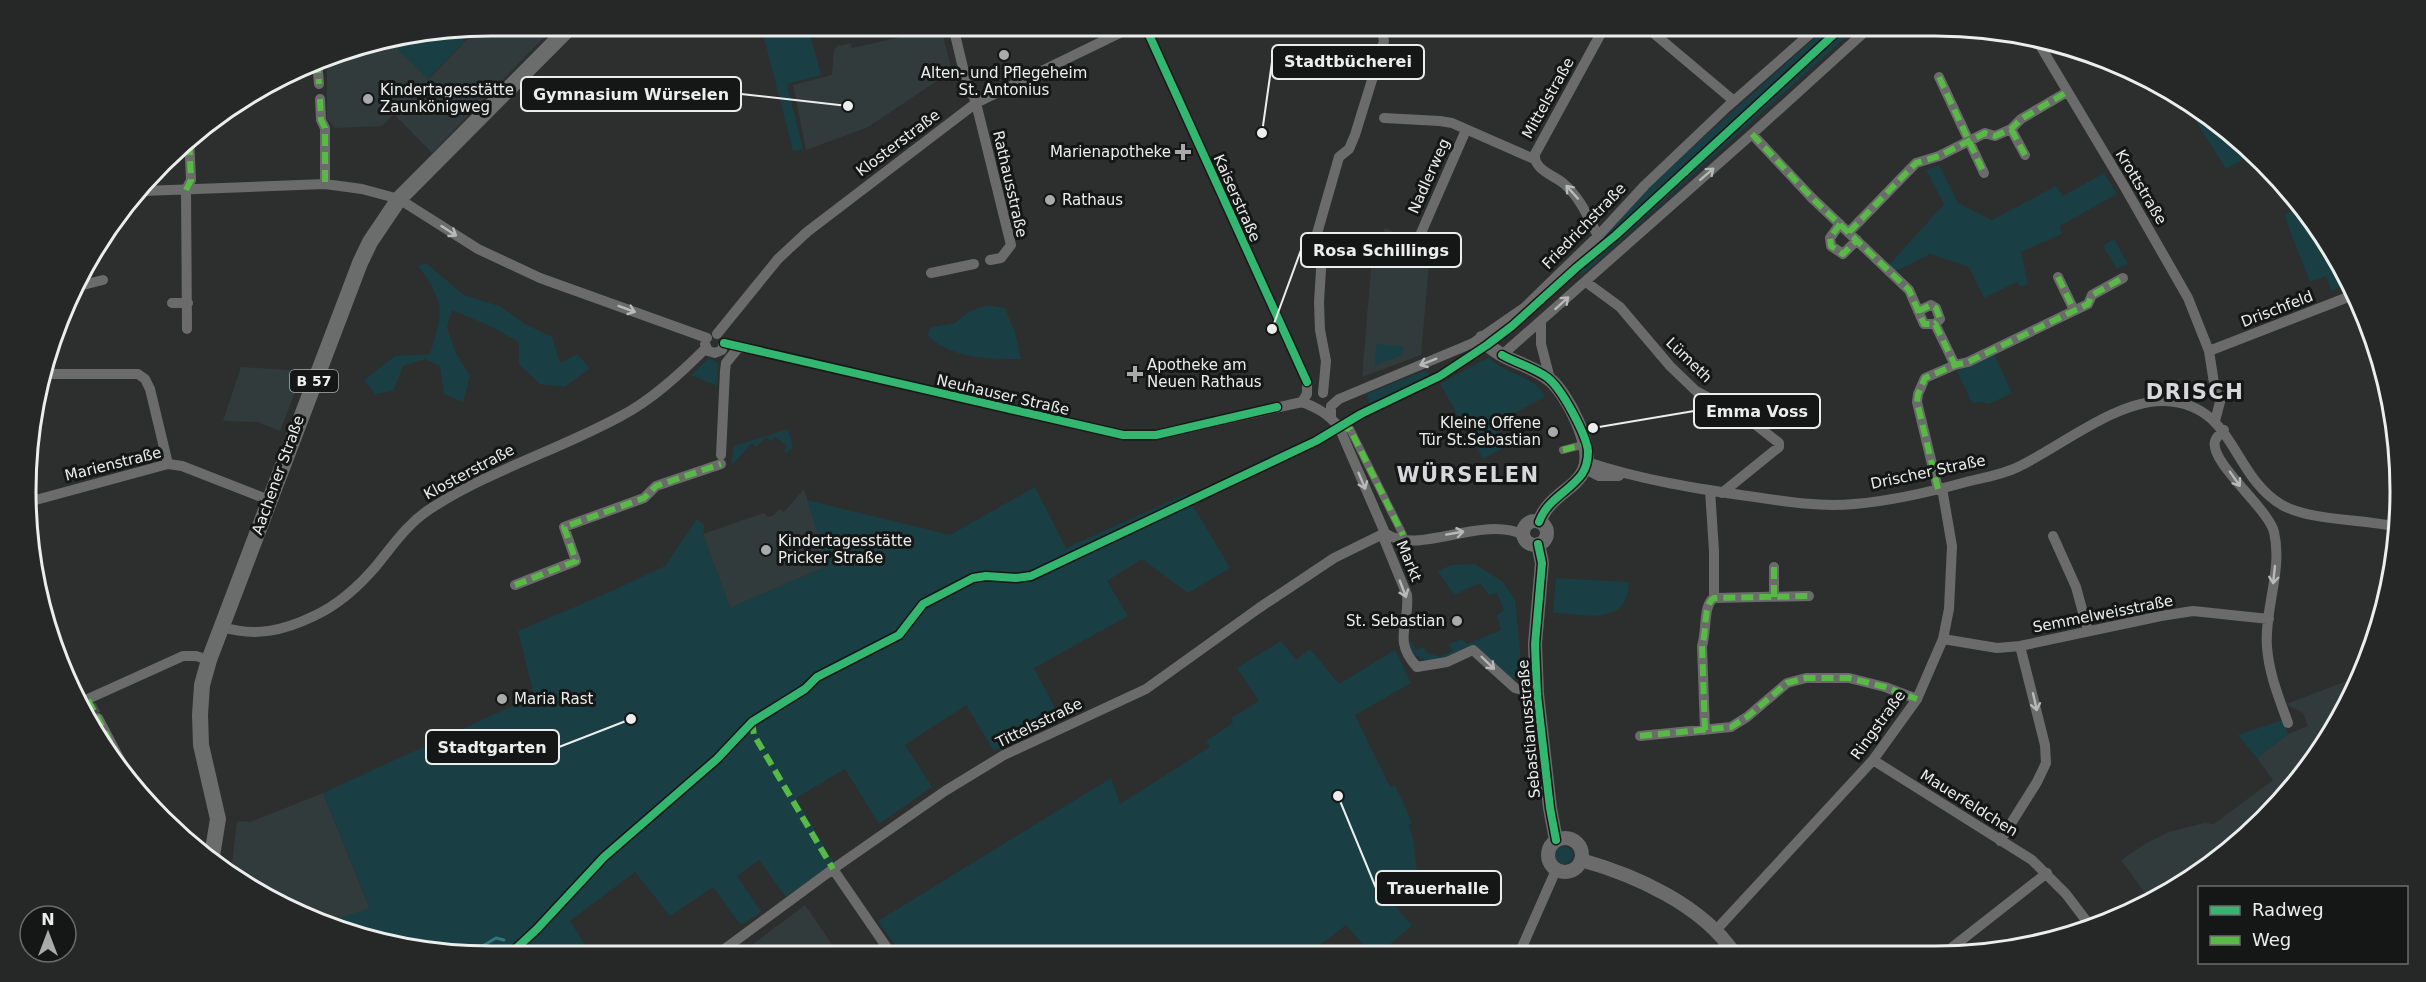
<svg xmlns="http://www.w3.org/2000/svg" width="2426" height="982" font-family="'DejaVu Sans',sans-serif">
<rect width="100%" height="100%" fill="#2d2e2e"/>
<!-- built -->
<path fill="#323b3c" d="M 491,26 L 555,26 L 432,153 L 394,114 L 382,126 L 335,128 L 327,119 L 327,57 L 341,50 L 390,42 L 429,79 L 479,27 Z
M 941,28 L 952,71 L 868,127 L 806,150 L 793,85 L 832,75 L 834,50 L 839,44 L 840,46 L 850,43 L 852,48 Z
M 1385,228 L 1434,249 L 1429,263 L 1421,355 L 1362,377 L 1372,257 Z
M 241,367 L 303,371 L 280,431 L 257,422 L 223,421 Z
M 804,489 L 828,566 L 730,608 L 703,534 L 764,513 L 768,517 L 773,516 L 780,509 L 784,512 Z
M 2352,679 L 2355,683 L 2322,749 L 2242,841 L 2149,899 L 2121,860 L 2145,844 L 2169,832 L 2204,823 L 2214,824 L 2273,780 L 2257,758 L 2288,734 L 2308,726 L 2303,713 L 2286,704 Z
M 323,793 L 370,909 L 325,923 L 229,872 L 232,864 L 237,821 L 250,822 Z
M 805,905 L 840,956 L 737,956 Z"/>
<!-- green -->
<path fill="#193f44" d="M 761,26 L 808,26 L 821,75 L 787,84 L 803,149 L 793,151 Z
M 1828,26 L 1858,26 L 1582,275 L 1577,270 L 1589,260 L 1584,256 L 1621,219 L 1648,187 Z
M 459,37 L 465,41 L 428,79 L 390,42 L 416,38 Z
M 2181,97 L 2242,141 L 2254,154 L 2226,169 Z
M 1939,165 L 1958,203 L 1992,220 L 2056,186 L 2063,196 L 2104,173 L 2117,194 L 2060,226 L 2062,234 L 2021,252 L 2028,284 L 2021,287 L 2017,282 L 1984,298 L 1969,267 L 1930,254 L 1896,271 L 1889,265 L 1944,204 L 1926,170 Z
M 2302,205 L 2304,207 L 2351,283 L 2332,291 L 2326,276 L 2310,282 L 2284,215 Z
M 2114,239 L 2128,264 L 2117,269 L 2103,246 Z
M 426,263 L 464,295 L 499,306 L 525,324 L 552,337 L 560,363 L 577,354 L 590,368 L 565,387 L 540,384 L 519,364 L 519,342 L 490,326 L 452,310 L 447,328 L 456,353 L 470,376 L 463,402 L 444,394 L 440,366 L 425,359 L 403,366 L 393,391 L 375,394 L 364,380 L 395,356 L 430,354 C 443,312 446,303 418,266 Z
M 986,305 L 1005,308 L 1015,333 L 1021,359 C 989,359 951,359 927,335 L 931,327 L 955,323 L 968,312 Z
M 1376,344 L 1403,346 L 1403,355 L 1375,365 Z
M 1994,354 L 2012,393 L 1989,404 L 1983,402 L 1972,403 L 1957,371 Z
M 1489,357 C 1503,375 1535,374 1545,397 L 1494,424 L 1505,447 L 1483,459 L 1440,384 Z
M 709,358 L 718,363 L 717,386 L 691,375 Z
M 1427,370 L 1430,378 L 1371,406 L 1366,394 Z
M 788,429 L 793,448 L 786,453 L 784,452 L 787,446 L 775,437 L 771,441 L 766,437 L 756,447 L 752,443 L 733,464 L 731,462 L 734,446 Z
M 1035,487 L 1066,548 L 1186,494 L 1230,568 L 1188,593 L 1142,559 L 1107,581 L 1128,616 L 1034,668 L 1060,718 L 994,751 L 966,705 L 905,745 L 932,787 L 879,824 L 845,769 L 796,798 L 834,863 L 786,897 L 759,860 L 737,876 L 761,912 L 741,925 L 713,887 L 670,916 L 635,872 L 570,921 L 592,956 L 491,956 L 342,932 L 325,923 L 370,908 L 323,793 L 534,696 L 518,631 L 612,591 L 665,566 L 697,519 L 705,526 L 703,534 L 730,608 L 828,566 L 807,500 L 950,535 Z
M 1475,564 L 1503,582 L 1515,600 L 1522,669 L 1512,680 L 1479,650 C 1458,656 1415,674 1409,642 L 1412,642 L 1415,650 L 1424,647 L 1427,653 L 1440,657 L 1452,651 L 1449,644 L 1462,639 L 1467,644 L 1501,630 L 1497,615 L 1504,610 L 1497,593 L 1489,595 L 1480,583 L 1454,595 L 1438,571 L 1451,565 Z
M 1556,578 L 1629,582 C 1628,587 1628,596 1625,601 C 1612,624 1575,613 1553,613 Z
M 1281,641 L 1296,660 L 1310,649 L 1339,684 L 1395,650 L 1411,683 L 1355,715 L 1390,787 L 1395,785 L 1412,822 L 1409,825 L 1413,838 L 1418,879 L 1387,896 L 1412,926 L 1378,954 L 1372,954 L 1346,925 L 1312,951 L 1314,954 L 902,955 L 878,921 L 1111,778 L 1120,804 L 1210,747 L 1206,741 L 1233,723 L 1231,718 L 1259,701 L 1237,668 Z
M 2283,720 L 2288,734 L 2257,758 L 2238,735 Z
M1555 855a9 9 0 1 1 18 0a9 9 0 1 1-18 0Z"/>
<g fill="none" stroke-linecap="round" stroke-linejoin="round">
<!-- stream -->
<path stroke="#2e777f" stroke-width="3" d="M 471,953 L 496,938 L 504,940"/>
<!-- minor-tunnel -->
<path stroke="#4a4b4b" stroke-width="10" stroke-dasharray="10 5" stroke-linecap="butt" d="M 91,705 L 98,718"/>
<!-- pedestrian -->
<path stroke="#6b6b6b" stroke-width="8" d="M 1339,427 L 1350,429 L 1403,535
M 1563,450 L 1586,444"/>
<!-- minor -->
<path stroke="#6b6b6b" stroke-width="10" d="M 953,26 L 964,72 L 976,103 L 1011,245 L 1001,258 L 990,260
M 1145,26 L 1307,382 L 1307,394 L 1302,402
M 1645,26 L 1734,101
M 2038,42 L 2124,186 L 2188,298 L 2209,351 L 2214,383 L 2220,402 L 2215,421
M 317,61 L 319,84
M 1939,77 L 1984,173
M 320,99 L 321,120 L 325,128 L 325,184
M 1384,118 L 1440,121 L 1452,123 L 1534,159
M 2011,129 L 2025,155
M 1752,134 L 1812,198 L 1909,290 L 1924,324 L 1935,324 L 1955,365
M 143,191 L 325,184 L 362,189 L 399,199 L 478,249 L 540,278 L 707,338
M 1840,224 L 1830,238 L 1831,246 L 1843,254 L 1857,240
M 1849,232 L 1916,163 L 1939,156 L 1985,133 L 1995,136 L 2011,129 L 2021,119 L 2067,92
M 1421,233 L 1466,130
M 1598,236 C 1588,217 1580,197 1563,183 C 1553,175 1533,169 1535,154 L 1605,26
M 931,273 L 974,264
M 2058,277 L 2074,310
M 1586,282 L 1620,307 L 1670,366 L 1696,391 L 1751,421 L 1779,443 L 1779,447 L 1722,493
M 75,287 L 103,280
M 172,303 L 188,303
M 1918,311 L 1931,305 L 1936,308 L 1940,319 L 1935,324
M 1541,322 L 1541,344 L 1550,379
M 187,329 L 186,190 L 191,180 L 189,137
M 717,334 L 778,259 L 807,232 L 976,103 L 1134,26
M 724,343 L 1123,435 L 1156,435 L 1302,402
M 705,344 L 708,351 L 715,353 L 722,350 L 724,343
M 2209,351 L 2356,294
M 1502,355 L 1752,134 L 1871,26
M 43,374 L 138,374 L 145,379 L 150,389 L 168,464
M 1323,393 L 1326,361 L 1320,330 L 1319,302 L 1322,254 L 1316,237 L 1339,157 L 1349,149 L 1355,135 L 1384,41 L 1381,26
M 1302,402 C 1318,408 1328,414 1339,427 L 1385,533 C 1419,557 1480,514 1524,535
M 1331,417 L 1331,406 L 1339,399 L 1473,343 L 1525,307 L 1598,236 L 1645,185 L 1727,107 L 1819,26
M 2224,430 C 2221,433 2216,437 2215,441 C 2209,462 2268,508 2274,532 C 2283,570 2264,610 2267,647 C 2269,674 2279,698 2288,723
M 721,455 L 725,371 L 726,363 L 739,347
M 1587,462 C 1641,480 1698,489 1755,497 C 1788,502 1821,507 1854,504 C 1891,501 1930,492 1966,482 C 1982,478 2002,475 2018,467 C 2060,447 2118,399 2165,401 C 2235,404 2231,475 2282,505 C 2311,521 2363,519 2397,527
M 1585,469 L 1599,476 L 1619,476
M 1938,489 L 1917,402 L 1918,394 L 1925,378 L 1955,365 L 1968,362 L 2088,304 L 2092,295 L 2123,278
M 1710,490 L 1714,551 L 1714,598
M 32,501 L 168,464 L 182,466 L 269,500
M 1382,534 L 1407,595 C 1410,625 1392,640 1417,667 L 1447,662 L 1473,650 L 1515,688 L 1537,694
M 2053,536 L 2076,587 L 2088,631
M 1774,567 L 1774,597
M 515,585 L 576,561 L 564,527 L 644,498 L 656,486 L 721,464
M 222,627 C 255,637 283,631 314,616 C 338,605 360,585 377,565 C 393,545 408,523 430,509 C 490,470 559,450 621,416 C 652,400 681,373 706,348
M 1943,639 L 1997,648 L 2020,646 L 2161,616 L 2193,611 L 2269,619
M 79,703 L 183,656 L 196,656 L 209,660
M 98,718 L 128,775
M 1705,730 L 1702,646 C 1707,631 1703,604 1714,598 L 1809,596
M 1640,736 L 1731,727 L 1747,717 L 1787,683 L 1806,678 L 1849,678 L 1885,687 L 1917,699
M 1873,760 L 2032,860 L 2066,894 L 2091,927
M 145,793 L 146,794
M 2000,841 L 2037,782 L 2046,763 L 2045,745 L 2020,646
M 833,869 L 892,955
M 1717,929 L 1873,760 L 1917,699 L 1943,639 L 1949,609 L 1952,546 L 1942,488
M 1945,953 L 2047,873
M 1519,954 L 1556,870
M 715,956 L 833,869 L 945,791 L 1004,755 L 1146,689 L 1259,608 L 1334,558 L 1385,533"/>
<!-- tertiary -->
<path stroke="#6b6b6b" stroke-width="14" d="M 1482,338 C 1499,361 1528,362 1549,379 C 1567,393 1595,448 1584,470 C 1575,490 1549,495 1539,522
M1523 533a12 12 0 1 1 24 0a12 12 0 1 1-24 0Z
M 1538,544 L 1542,563 L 1535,644 L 1537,694 L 1550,808 L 1556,840
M1548 855a17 17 0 1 1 34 0a17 17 0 1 1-34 0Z
M 1581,860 C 1635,875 1702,905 1734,953"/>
<!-- primary -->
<path stroke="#6b6c6c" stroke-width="16" d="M 211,862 L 218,819 L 201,745 L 200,715 L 202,685 L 209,660 L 360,263 L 370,242 L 399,199 L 571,26"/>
<!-- quiet -->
<path stroke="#58b947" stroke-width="6" stroke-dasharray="12 6" stroke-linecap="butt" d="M 317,61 L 319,84
M 1939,77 L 1984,173
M 320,99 L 321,120 L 325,128 L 325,184
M 2011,129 L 2025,155
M 1752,134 L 1812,198 L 1909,290 L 1924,324 L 1935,324 L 1955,365
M 186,190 L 191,180 L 189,137
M 1840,224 L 1830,238 L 1831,246 L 1843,254 L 1857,240
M 1849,232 L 1916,163 L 1939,156 L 1985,133 L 1995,136 L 2011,129 L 2021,119 L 2067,92
M 2058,277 L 2074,310
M 1918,311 L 1931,305 L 1936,308 L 1940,319 L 1935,324
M 1339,427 L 1350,429 L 1403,535
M 1563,450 L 1586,444
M 1938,489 L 1917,402 L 1918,394 L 1925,378 L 1955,365 L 1968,362 L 2088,304 L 2092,295 L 2123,278
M 1774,567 L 1774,597
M 515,585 L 576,561 L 564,527 L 644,498 L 656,486 L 721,464
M 88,700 L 128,775
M 752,722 L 754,735 L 833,869
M 1705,730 L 1702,646 C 1707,631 1703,604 1714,598 L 1809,596
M 1640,736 L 1731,727 L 1747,717 L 1787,683 L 1806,678 L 1849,678 L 1885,687 L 1917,699
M 145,793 L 146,794"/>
<defs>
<path id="cycleway" d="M 1145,26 L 1307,382
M 724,343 L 1123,435 L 1156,435 L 1277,407
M 1502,355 C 1516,363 1535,368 1548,378 C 1562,389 1586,434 1588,451 C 1588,459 1586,468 1582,474 C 1569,492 1547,499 1539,522
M 1538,544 L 1542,563 L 1535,644 L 1537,694 L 1550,808 L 1556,840
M 508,956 L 537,929 L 604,857 L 717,759 L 752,722 L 805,689 L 817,677 L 899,635 L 923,604 L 973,578 L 986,576 L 1016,578 L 1031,576 L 1316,441 L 1361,414 L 1440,376 L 1487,345 L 1512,326 L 1576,268 L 1616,235 L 1843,26"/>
</defs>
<!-- cycleway casing -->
<use href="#cycleway" stroke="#151717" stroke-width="11"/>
<!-- cycleway -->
<use href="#cycleway" stroke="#33b770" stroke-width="8"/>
</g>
<!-- one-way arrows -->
<defs><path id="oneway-shaft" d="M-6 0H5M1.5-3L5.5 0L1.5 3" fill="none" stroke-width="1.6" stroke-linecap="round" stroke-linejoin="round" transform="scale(1.5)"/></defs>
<g stroke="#b8baba">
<use href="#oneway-shaft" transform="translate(1707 174) rotate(-41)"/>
<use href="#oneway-shaft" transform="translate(1572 192) rotate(-132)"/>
<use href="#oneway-shaft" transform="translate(449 231) rotate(33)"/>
<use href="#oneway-shaft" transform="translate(1562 303) rotate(-42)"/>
<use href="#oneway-shaft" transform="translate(627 309) rotate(20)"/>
<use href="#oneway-shaft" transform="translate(1428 362) rotate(158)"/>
<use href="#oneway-shaft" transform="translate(2235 479) rotate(55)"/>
<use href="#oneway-shaft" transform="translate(1362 481) rotate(67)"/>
<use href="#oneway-shaft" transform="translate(1455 533) rotate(-10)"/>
<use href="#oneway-shaft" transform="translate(2274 575) rotate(96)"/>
<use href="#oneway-shaft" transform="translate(1403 589) rotate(69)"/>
<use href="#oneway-shaft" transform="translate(1488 663) rotate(44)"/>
<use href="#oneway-shaft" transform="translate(2035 702) rotate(77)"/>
</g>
<!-- markers -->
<g fill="#a9abab" stroke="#151717" stroke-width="2">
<circle cx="1004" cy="55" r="6"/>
<circle cx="368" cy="99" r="6"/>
<path d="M1180 143h6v6h6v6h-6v6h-6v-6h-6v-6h6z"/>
<circle cx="1050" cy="200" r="6"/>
<path d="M1132 365h6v6h6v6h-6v6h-6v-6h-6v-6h6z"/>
<circle cx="1553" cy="432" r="6"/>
<circle cx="766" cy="550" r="6"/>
<circle cx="1457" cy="621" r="6"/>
<circle cx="502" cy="699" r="6"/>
</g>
<g text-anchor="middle" stroke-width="6" stroke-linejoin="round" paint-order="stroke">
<!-- shield labels -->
<rect fill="#151717" stroke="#acaeae" stroke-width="1.5" x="290" y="370" width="48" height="22" rx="4.5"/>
<g font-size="14" font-weight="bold" fill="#eceeee">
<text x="314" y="386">B 57</text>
</g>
<!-- poi labels -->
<g font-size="15" fill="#eceeee" stroke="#151717" text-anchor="start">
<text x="1004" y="78" text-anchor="middle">Alten- und Pflegeheim<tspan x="1004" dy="17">St. Antonius</tspan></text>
<text x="380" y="95">Kindertagesstätte<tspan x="380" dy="17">Zaunkönigweg</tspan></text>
<text x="1171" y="157" text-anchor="end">Marienapotheke</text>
<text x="1062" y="205">Rathaus</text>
<text x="1147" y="370">Apotheke am<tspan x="1147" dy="17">Neuen Rathaus</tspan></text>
<text x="1541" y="428" text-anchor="end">Kleine Offene<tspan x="1541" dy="17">Tür St.Sebastian</tspan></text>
<text x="778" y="546">Kindertagesstätte<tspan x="778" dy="17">Pricker Straße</tspan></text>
<text x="1445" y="626" text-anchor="end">St. Sebastian</text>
<text x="514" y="704">Maria Rast</text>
</g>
<!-- street labels -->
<g font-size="15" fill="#eceeee" stroke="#151717">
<text transform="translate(1548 98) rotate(-61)" y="5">Mittelstraße</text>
<text transform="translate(898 143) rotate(-37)" y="5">Klosterstraße</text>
<text transform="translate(1429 176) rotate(-66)" y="5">Nadlerweg</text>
<text transform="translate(1010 184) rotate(77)" y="5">Rathausstraße</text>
<text transform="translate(2141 187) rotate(59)" y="5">Krottstraße</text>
<text transform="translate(1237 198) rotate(66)" y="5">Kaiserstraße</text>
<text transform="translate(1584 226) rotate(-46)" y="5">Friedrichstraße</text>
<text transform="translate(2277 309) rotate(-21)" y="5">Drischfeld</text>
<text transform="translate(1689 360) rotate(44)" y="5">Lümeth</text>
<text transform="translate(1003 395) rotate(13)" y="5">Neuhauser Straße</text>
<text transform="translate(113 464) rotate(-14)" y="5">Marienstraße</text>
<text transform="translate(469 472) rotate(-28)" y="5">Klosterstraße</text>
<text transform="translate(1928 472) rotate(-12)" y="5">Drischer Straße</text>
<text transform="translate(278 475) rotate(-70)" y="5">Aachener Straße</text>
<text transform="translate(1409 561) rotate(68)" y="5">Markt</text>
<text transform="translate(2103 614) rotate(-11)" y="5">Semmelweisstraße</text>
<text transform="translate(1039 723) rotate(-26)" y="5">Tittelsstraße</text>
<text transform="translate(1878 725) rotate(-54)" y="5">Ringstraße</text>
<text transform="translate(1529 729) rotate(-95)" y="5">Sebastianusstraße</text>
<text transform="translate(1969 803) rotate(32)" y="5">Mauerfeldchen</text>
</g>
<!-- district labels -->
<g font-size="21" font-weight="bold" letter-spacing="1.5" fill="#d5d9d9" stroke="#151717">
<text x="2195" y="399">DRISCH</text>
<text x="1468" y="482">WÜRSELEN</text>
</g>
</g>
<!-- crop -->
<path d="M0 0H2426V982H0ZM491 36H1935A455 455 0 0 1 2390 491V491A455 455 0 0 1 1935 946H491A455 455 0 0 1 36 491V491A455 455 0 0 1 491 36Z" fill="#262828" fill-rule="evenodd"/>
<path fill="none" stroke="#eceeee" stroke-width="3" d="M491 36H1935A455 455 0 0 1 2390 491V491A455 455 0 0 1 1935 946H491A455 455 0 0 1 36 491V491A455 455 0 0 1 491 36Z"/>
<!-- callouts -->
<path fill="none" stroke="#eceeee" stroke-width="2" d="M1262 133L1272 62M848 106L741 94M1272 329L1301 250M1593 428L1694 411M631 719L559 747M1338 796L1376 888"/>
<g fill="#eceeee" stroke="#151717" stroke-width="2">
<circle cx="1262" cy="133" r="6"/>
<circle cx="848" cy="106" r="6"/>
<circle cx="1272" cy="329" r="6"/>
<circle cx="1593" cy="428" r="6"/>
<circle cx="631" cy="719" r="6"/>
<circle cx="1338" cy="796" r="6"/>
</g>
<g fill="#151717" stroke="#eceeee" stroke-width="2">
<rect x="1272" y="45" width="152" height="34" rx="6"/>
<rect x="521" y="77" width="220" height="34" rx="6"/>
<rect x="1301" y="233" width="160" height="34" rx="6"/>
<rect x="1694" y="394" width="126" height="34" rx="6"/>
<rect x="426" y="730" width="133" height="34" rx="6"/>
<rect x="1376" y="871" width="125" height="34" rx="6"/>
</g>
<g font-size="16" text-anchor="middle" font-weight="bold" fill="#eceeee">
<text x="1348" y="67">Stadtbücherei</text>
<text x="631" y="100">Gymnasium Würselen</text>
<text x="1381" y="256">Rosa Schillings</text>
<text x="1757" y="417">Emma Voss</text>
<text x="492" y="753">Stadtgarten</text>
<text x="1438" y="894">Trauerhalle</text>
</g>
<!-- legend -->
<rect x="2198" y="886" width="210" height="78" fill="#151717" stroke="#6b6d6d" stroke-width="1.5"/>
<rect x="2210" y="906" width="30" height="9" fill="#33b770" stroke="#6b6d6d" stroke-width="1.5"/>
<text x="2252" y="916" font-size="18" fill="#eceeee">Radweg</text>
<rect x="2210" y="936" width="30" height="9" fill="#58b947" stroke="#6b6d6d" stroke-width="1.5"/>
<text x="2252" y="946" font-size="18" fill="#eceeee">Weg</text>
<!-- north arrow -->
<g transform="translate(48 934)"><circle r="28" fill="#151717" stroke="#6b6d6d" stroke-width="1.5"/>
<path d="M0-4.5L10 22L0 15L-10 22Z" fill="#a9abab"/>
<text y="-9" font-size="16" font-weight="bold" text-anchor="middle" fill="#eceeee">N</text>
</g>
</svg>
